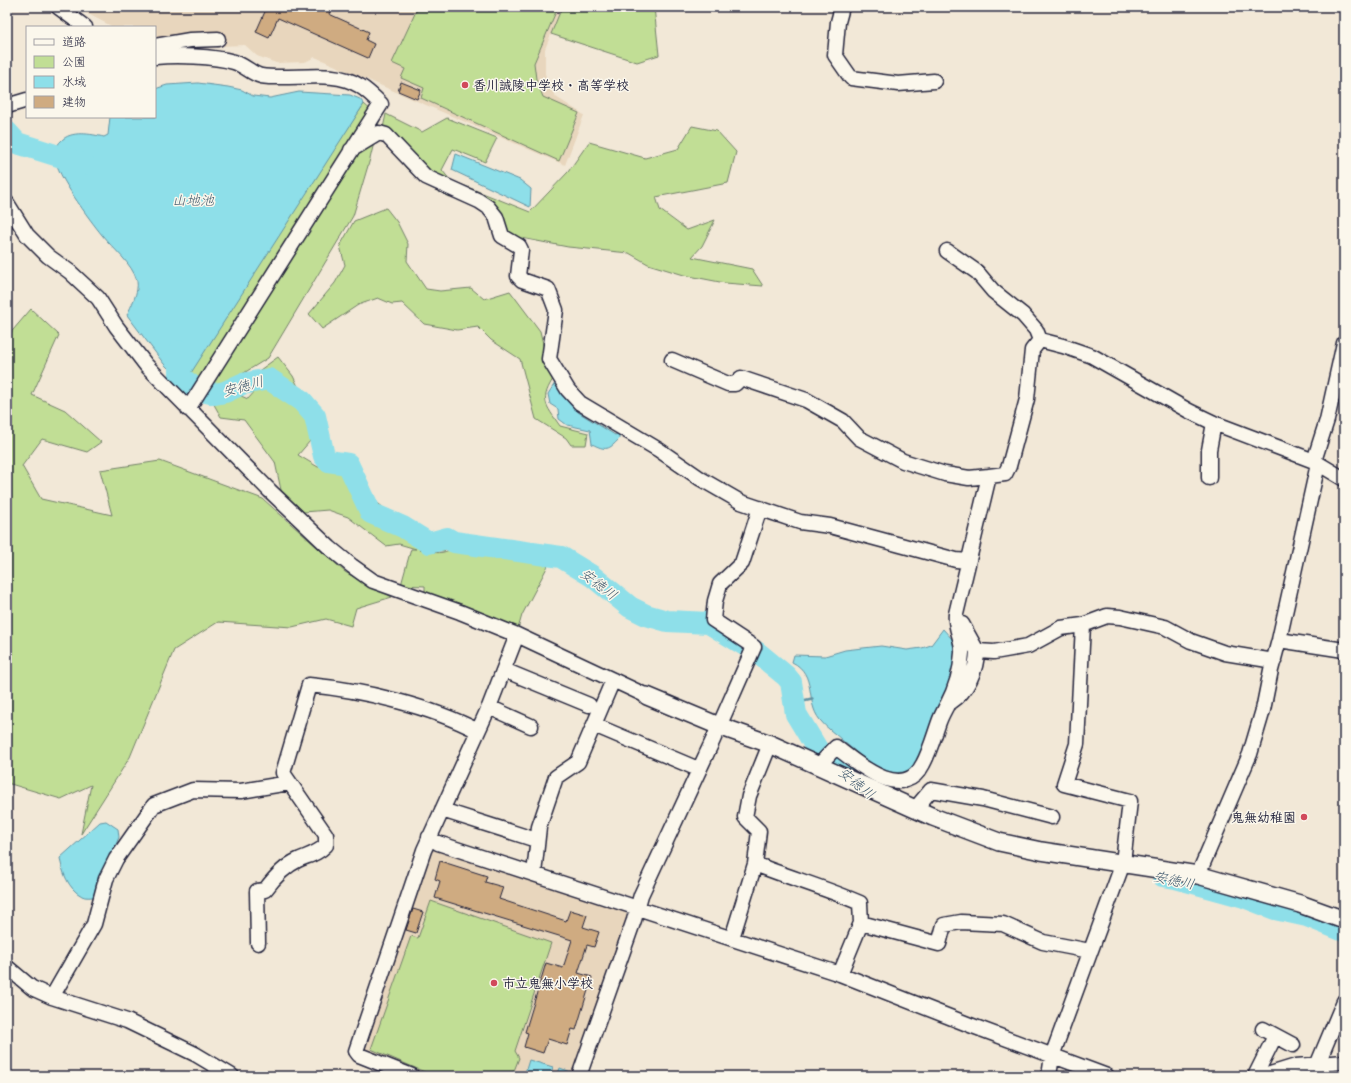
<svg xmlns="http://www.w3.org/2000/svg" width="1351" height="1083" font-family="'Comic Neue','Klee One',sans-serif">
<rect width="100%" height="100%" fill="#f2e8d7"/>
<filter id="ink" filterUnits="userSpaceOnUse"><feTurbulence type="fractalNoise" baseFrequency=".025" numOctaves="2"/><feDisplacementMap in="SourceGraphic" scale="8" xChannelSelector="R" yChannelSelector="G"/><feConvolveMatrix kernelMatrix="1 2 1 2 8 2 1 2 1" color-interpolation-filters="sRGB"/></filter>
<g filter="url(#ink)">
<!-- built -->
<path fill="#e8d6bd" d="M 75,7 L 562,7 L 545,49 L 545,74 L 556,97 L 584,115 L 565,165 L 315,57 L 305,62 L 276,63 L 257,56 L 245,45 L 219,46 L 191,33 L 155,38 L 155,27 L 113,27 Z
M 436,848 L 625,912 L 629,919 L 571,1076 L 423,1076 L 365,1054 L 362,1046 L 427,851 Z"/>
<!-- green -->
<path fill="#c1de95" stroke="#728068" d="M 418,7 L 558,7 L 534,63 L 536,79 L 543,97 L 579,113 L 559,161 L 421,98 L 424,88 L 401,78 L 405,69 L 392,63 Z
M 562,7 L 654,7 L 659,55 L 637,62 L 551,34 Z
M 364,104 L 380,118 L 370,159 L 353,216 L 268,358 L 205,397 L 180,380 Z
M 386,114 L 422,132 L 447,118 L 497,138 L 485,162 L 453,149 L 442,170 L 450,180 L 530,212 L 568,172 L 589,142 L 645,158 L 678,149 L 692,126 L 717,131 L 736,152 L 728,183 L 656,197 L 660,210 L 687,230 L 715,220 L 702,246 L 692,257 L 752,269 L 763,286 L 725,283 L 684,275 L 648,264 L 629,253 L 568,247 L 511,236 L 503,220 L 462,188 L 450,197 L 425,185 L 406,168 L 395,152 L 383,128 Z
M 386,208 L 397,222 L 408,244 L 407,261 L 426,289 L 440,291 L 471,288 L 484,299 L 510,291 L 540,331 L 547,361 L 555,376 C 539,400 545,404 560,426 L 588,433 L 586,445 L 571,445 L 566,438 L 536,419 L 520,359 L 491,340 L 478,327 L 457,330 L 424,324 L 402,303 L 392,304 L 378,298 L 358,305 L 322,329 L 309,314 L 335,283 L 345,265 L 340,246 L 354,221 Z
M 31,309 L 59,335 L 32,395 L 65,410 L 101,442 L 87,452 L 42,439 L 22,466 L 41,499 L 112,515 L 100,470 L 160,461 L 263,499 L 345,572 L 392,597 L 356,608 L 351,626 L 326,619 L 292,627 L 218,622 L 174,650 L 130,757 L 81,834 L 91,785 L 61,799 L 7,783 L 7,337 Z
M 278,357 L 293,376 L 310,411 L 310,441 L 298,455 L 318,467 L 353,466 C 359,476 365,492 374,500 C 396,520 425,527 449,544 L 444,551 L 419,550 C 432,552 446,557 455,544 L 552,558 L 522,615 L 518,629 L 425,594 L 425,586 L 401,585 L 411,549 L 416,549 L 399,544 L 386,546 L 348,517 L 328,510 L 304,512 L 281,490 L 275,462 L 244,420 L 221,417 L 211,399 L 234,393 L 248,399 L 257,389 L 253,375 Z
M 431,901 L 551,943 L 515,1051 L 519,1058 L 512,1076 L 434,1076 L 371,1049 L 411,936 L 418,938 Z"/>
<!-- water -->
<path fill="#8edfe9" stroke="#6393a3" d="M 198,83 L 228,87 L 242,90 L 253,96 L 270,98 L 299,92 L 350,95 L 360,99 L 364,104 L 189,376 L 180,380 L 164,364 L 127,315 C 131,306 139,292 137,281 C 132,263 113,249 102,235 C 90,220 56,175 55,157 C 55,152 57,144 61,141 C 71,130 91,134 104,137 L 108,135 L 110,117 L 155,117 L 155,89 L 167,85 Z
M 456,154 L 520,180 L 531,189 L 530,207 L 452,170 Z
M 555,383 L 559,386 L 568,402 L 578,412 L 615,435 L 619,433 L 619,439 C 609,450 606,451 592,444 L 590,430 L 567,425 L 559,419 L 558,409 L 550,404 L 548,394 Z
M 943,629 L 952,639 L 955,653 L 953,671 L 917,765 C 892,786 863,758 843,741 C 836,734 826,728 820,720 C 805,702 817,674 792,662 L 794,655 L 825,656 L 845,650 L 881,646 L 907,650 L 922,648 L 931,645 Z
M 106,821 L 118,829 L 119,837 L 95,897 C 91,897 85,898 82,896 C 68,889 62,871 60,858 L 100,822 Z
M 529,1060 L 553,1067 L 550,1076 L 524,1076 Z
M 560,1068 L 571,1072 L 570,1076 L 557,1076 Z"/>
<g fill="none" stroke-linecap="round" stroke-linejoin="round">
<!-- stream -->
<path stroke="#6393a3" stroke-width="3.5" d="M 794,703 L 812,699"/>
<!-- river -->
<path stroke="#8edfe9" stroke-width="22" d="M 7,132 L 17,143 L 84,164
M 179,351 L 179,376 L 198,390 L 215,394 L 225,392 L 242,384 L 269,379 L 302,401 L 315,416 L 324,456 L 328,461 L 348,464 L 371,513 L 403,527 L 429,543 L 447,538 L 454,542 L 561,557 L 592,576 L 630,607 L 646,615 L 667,621 L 709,623 L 758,653 L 786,676 L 791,682 L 796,714 L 819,752 L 843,771
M 1163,876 L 1175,878 L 1244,897 L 1275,909 L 1307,916 L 1344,931"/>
</g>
<!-- building -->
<path fill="#cfab81" stroke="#22223b" d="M 267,7 L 332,7 L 329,14 L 369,32 L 366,40 L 374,44 L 368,58 L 278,18 L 269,38 L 256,32 Z
M 401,82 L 421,90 L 417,99 L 398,91 Z
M 440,861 L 487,876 L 485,882 L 503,887 L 499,899 L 566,921 L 570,910 L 587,915 L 583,927 L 599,932 L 594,947 L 587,945 L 578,973 L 592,977 L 576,1030 L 572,1029 L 567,1045 L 548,1039 L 543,1053 L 524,1047 L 528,1033 L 525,1032 L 546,963 L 563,968 L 572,940 L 435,898 L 440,881 L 435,879 Z
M 413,909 L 423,912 L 416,933 L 406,930 Z"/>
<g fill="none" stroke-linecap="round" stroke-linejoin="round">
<defs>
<path id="minor" d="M 58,7 L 85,27
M 842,7 L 838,22 L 835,55 L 851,78 L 898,84 L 934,81
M 155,46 L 190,40 L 218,39
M 155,57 C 176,55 214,56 234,62 C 244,65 252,74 261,76 C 292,81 333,68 360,86 C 368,91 375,98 381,104 L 188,409
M 7,106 L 27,100
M 351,150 L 379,133 L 386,135 L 426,177 L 479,201 L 488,207 L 496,217 L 502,236 L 519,246 L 521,250 L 518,276 L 522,280 L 548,289 L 556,310 L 549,359 L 568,390 L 580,403 L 659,450 L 701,479 L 741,502 L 800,522 L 830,526 L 956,560 L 968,561
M 7,203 L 27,235 L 48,256 L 70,272 L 98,298 L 116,326 L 146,365 L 270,491 L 330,548 L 352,566 L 373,581 L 460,612 L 517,635 L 647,696
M 947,251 L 977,272 L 993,291 L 1023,315 L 1036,330 L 1040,340
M 1040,340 L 1063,346 L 1092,356 L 1189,411 L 1214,423 L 1314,461 L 1344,479
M 672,360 L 728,384 L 735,384 L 741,378 L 806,400 L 843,421 L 859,438 L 903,461 L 945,474 L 969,478 L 989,476
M 1314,461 L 1327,420 L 1344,343
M 1209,478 L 1209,450 L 1214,423
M 962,624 L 977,651 L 994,652 L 1028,646 L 1061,628 L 1083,625 L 1107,616 L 1120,617 L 1165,627 L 1191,641 L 1225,653 L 1274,661
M 1279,640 L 1344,650
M 504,670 L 589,705
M 951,702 C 967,692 977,669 977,651
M 489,707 L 531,726
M 594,725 L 698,769
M 818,766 L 836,747 C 857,763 903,804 923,764 C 930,751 934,736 939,722 C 941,716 944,711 947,705 C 955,690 961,670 962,653 C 963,639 954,628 956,614 L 989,476 L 1005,474 L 1009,466 L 1027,399 L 1032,350 L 1040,340
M 915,809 L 931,790 L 983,799 L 1052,817
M 442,810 L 533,839
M 429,837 L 438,843 L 840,974 L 970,1025 L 1107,1076
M 755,864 C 790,878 826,888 860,903 L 861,923 L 840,974
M 534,874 L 539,827 L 556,777 L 578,762 L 613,680
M 1198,875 L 1250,754 L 1263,710 L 1271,670 L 1279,640 L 1318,464
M 861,923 L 939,944 L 944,925 L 961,922 L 1003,924 L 1043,942 L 1090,951
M 732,938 L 755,864 L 759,831 L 745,817 L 749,796 L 770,744
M 258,943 L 257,891 L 265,890 C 274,878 285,866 298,860 C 309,855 317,854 326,845 L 326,835 L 283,773 L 309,685 C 362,690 430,706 478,731
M 7,967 L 32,988 L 52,997 L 127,1021 L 195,1054 L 232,1076
M 52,997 L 94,924 L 106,879 L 116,859 L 154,805 L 193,790 L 241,791 L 289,783
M 1263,1029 L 1293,1045
M 1318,1063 L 1344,1001
M 412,1076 L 359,1055 L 356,1051 L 424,850 L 489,707 L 517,635
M 579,1076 L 634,920 L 641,895 L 713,740 L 754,647 L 713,620 L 715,601 L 720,584 L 742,563 L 760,508
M 1049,1076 L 1052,1056 L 1123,863 L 1130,801 L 1064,784 L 1077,744 L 1083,625
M 1255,1076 L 1275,1036
M 1264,1076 L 1296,1066 L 1344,1062"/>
<path id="tertiary" d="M 647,696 L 719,726 L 770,744 L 933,817 L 999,842 L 1041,851 L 1198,875 L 1300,904 L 1344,920"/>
</defs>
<!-- minor casing -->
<use href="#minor" stroke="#22223b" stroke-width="17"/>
<!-- tertiary casing -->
<use href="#tertiary" stroke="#22223b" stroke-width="20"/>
<!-- minor -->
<use href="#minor" stroke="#fbf7ec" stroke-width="14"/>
<!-- tertiary -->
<use href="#tertiary" stroke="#fbf7ec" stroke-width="17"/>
</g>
</g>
<!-- markers -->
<g fill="#d1495b" stroke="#fbf7ec" stroke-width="1.5">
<circle cx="465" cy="85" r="4"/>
<circle cx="1304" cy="817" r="4"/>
<circle cx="494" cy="983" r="4"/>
</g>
<g text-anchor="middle" stroke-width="3" stroke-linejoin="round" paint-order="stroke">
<!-- poi labels -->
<g font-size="13" font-weight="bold" fill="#22223b" stroke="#fbf7ec" text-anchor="start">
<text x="473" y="90">香川誠陵中学校・高等学校</text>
<text x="1296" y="822" text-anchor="end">鬼無幼稚園</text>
<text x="502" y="988">市立鬼無小学校</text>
</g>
<!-- water labels -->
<g font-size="14" font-style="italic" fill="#425b6f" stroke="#fbf7ec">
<text x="193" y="205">山地池</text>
<text transform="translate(243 386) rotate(-15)" y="5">安徳川</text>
<text transform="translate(599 584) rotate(37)" y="5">安徳川</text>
<text transform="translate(857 783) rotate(39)" y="5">安徳川</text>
<text transform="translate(1174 880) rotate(12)" y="5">安徳川</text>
</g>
</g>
<!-- margin -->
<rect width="1351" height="1083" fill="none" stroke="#fbf7ec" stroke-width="24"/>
<rect x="12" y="12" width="1327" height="1059" fill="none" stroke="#22223b" stroke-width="1.5" filter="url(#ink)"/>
<!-- legend -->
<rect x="26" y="26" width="130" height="92" fill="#fbf7ec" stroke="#a4a2a5"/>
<rect x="34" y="39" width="20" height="6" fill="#fbf7ec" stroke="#a4a2a5"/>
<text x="62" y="46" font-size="12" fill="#22223b">道路</text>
<rect x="34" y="56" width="20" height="12" fill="#c1de95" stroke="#a4a2a5"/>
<text x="62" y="66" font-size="12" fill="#22223b">公園</text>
<rect x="34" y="76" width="20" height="12" fill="#8edfe9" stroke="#a4a2a5"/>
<text x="62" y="86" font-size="12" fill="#22223b">水域</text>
<rect x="34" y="96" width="20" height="12" fill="#cfab81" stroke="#a4a2a5"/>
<text x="62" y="106" font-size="12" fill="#22223b">建物</text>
</svg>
